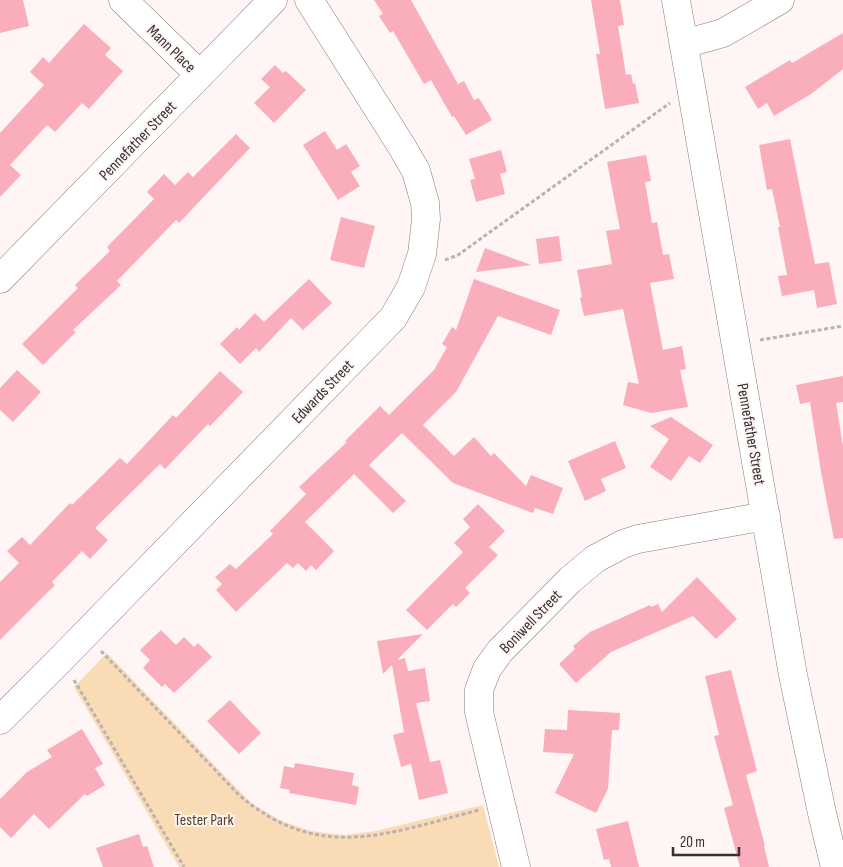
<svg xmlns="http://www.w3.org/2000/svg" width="843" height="867" font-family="'Sofia Sans Condensed',sans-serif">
<rect width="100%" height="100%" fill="#fef5f4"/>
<!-- green -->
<path fill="#f9dcb5" d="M 107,653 L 250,802 L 279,820 L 311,831 L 343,835 L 376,831 L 483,805 L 499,867 L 179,867 L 74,687 Z"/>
<!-- building -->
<path fill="#faaebc" d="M 0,0 L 23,0 L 29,26 L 0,33 Z
M 374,0 L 411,0 L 458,84 L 464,81 L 474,100 L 479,98 L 492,120 L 466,135 L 454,116 L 452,117 L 431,80 L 424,84 L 393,31 L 390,33 L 379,16 L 383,14 Z
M 591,0 L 620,0 L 624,25 L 618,26 L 626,75 L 631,74 L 633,84 L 635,83 L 639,103 L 605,109 L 596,54 L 600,54 Z
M 84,24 L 111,48 L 105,55 L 123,71 L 89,109 L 82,103 L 55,132 L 47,125 L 10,165 L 21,175 L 0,197 L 0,133 L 44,85 L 30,72 L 43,57 L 49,63 Z
M 843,33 L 843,69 L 811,94 L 774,116 L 767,103 L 758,109 L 745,87 L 790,60 L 792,63 Z
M 275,65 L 283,73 L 286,71 L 306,90 L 274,123 L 254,103 L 270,87 L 261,79 Z
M 325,131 L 337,150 L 346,144 L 360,166 L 351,172 L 360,186 L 338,200 L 303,145 Z
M 236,134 L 250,148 L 179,223 L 176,220 L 117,281 L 121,285 L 73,330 L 76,332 L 43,365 L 22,344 L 78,288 L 75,285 L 110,251 L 107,247 L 154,199 L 147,192 L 164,174 L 175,185 L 188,172 L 193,177 Z
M 790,139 L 815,264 L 829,262 L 837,304 L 817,308 L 814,290 L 782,296 L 778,276 L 787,275 L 778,227 L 780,227 L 772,189 L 767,190 L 759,145 Z
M 501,150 L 507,172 L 500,174 L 505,194 L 476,202 L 470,180 L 475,179 L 469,159 Z
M 646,155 L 651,181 L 645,182 L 652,223 L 657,222 L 663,255 L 669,254 L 674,279 L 650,283 L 663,350 L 682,346 L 686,369 L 680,370 L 688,407 L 651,413 L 623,405 L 628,382 L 639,384 L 623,309 L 584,316 L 580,298 L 582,297 L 577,270 L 612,264 L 606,231 L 620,229 L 607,162 Z
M 341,217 L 375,226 L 364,268 L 330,260 Z
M 559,236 L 562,261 L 539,264 L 536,239 Z
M 485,248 L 531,265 L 476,272 Z
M 309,279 L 332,303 L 303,330 L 291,318 L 259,352 L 256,348 L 240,364 L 220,344 L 237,327 L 239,330 L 255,313 L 264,322 Z
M 474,279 L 560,310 L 551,335 L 498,316 L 456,392 L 423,425 L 454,456 L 474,437 L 491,456 L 494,453 L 526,486 L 531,475 L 563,488 L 553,514 L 535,508 L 533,513 L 453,483 L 402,433 L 369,465 L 406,501 L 393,513 L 354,474 L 305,522 L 334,551 L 316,570 L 311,565 L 306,571 L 298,563 L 293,568 L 287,563 L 236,612 L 216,590 L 222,584 L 215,577 L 230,564 L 236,569 L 273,534 L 270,531 L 306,494 L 299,487 L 347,442 L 345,441 L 380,406 L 389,415 L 434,370 L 447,347 L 442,344 L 452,327 L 456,330 Z
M 17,370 L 41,392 L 13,422 L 0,410 L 0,388 Z
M 220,371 L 243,392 L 210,426 L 208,424 L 165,469 L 160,464 L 95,528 L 108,540 L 90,559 L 82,551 L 52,582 L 55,585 L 0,640 L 0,582 L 19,563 L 7,551 L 22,537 L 30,545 L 70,503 L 72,505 L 120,458 L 127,464 L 173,415 L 176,418 Z
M 843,376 L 843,402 L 836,403 L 843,446 L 843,538 L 834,539 L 821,472 L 810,402 L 800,404 L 796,385 Z
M 671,417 L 713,445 L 700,463 L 689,456 L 671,481 L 650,467 L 669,439 L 650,426 Z
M 615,441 L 626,468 L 601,479 L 606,491 L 585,501 L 568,461 Z
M 478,504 L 505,531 L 489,547 L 498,555 L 465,588 L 470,593 L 456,607 L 453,604 L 427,630 L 406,610 L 463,552 L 454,543 L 470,527 L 463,519 Z
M 697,577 L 737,619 L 716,639 L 693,616 L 611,652 L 576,683 L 559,664 L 575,649 L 573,646 L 590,632 L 650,605 L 651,607 L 658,604 L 662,612 Z
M 161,630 L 176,645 L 184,637 L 194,647 L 198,643 L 212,657 L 174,693 L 165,684 L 162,687 L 143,668 L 150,660 L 140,650 Z
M 423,634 L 397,660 L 405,658 L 408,671 L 425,668 L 430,701 L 416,703 L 430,762 L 440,760 L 448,793 L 419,800 L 411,764 L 401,767 L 393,735 L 404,732 L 392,665 L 383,674 L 377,641 Z
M 731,670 L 757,771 L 746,775 L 765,846 L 764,846 L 769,867 L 740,867 L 724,808 L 733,805 L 714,736 L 719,735 L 705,676 Z
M 230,700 L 261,733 L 239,754 L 207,721 Z
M 568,710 L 620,713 L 619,730 L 612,730 L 608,789 L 596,813 L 555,793 L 574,754 L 543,752 L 545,729 L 567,730 Z
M 82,729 L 103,764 L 95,768 L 105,785 L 87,796 L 85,794 L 49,829 L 34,814 L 11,838 L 0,827 L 0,799 L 27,772 L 52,757 L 47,750 Z
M 295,763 L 354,773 L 352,785 L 359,787 L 356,805 L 289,793 L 290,790 L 280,788 L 284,766 L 294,768 Z
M 628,821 L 639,867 L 611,867 L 609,859 L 604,860 L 596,829 Z
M 139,834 L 143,847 L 147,846 L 154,867 L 103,867 L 96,848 Z"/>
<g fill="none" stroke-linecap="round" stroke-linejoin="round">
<defs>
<path id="minor" d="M 123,0 L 200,75
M 676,0 L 793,675 L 822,813 L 835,867
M 684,44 L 723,33 L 780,0
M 0,279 L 273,0
M 0,720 L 61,659 L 393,318 L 411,287 L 422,254 L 426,219 L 425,203 L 416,171 L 401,145 L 309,0
M 516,867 L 479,712 L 479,690 L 487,669 L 500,651 L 570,580 L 595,559 L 623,544 L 638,539 L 766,516"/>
</defs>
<!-- minor casing -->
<use href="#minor" stroke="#897c7a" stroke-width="29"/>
<!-- path -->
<path stroke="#bab2b1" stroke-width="3" stroke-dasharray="4 2.5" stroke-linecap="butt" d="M 445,260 L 458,255 L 670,103
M 760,340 L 843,326
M 101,651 L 239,795 C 320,864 388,833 479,810
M 74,680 L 184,867"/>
<!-- minor -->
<use href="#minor" stroke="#fff" stroke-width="28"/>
</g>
<g text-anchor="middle" stroke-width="4" stroke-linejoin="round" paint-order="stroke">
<!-- street labels -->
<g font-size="16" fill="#373231" stroke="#fef5f4">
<text transform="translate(172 48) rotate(44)" y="6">Mann Place</text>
<text transform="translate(137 140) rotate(-46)" y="6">Pennefather Street</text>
<text transform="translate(322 391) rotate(-46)" y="6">Edwards Street</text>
<text transform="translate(752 434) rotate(80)" y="6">Pennefather Street</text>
<text transform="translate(530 621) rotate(-46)" y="6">Boniwell Street</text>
</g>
<!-- park labels -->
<g font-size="16" fill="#57411f" stroke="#fef5f4">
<text x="204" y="825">Tester Park</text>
</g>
</g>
<!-- scale -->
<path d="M673 847v8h66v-8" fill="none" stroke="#373231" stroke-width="2.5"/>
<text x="680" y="847" font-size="15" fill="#373231" stroke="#fef5f4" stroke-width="4" paint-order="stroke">20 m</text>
</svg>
